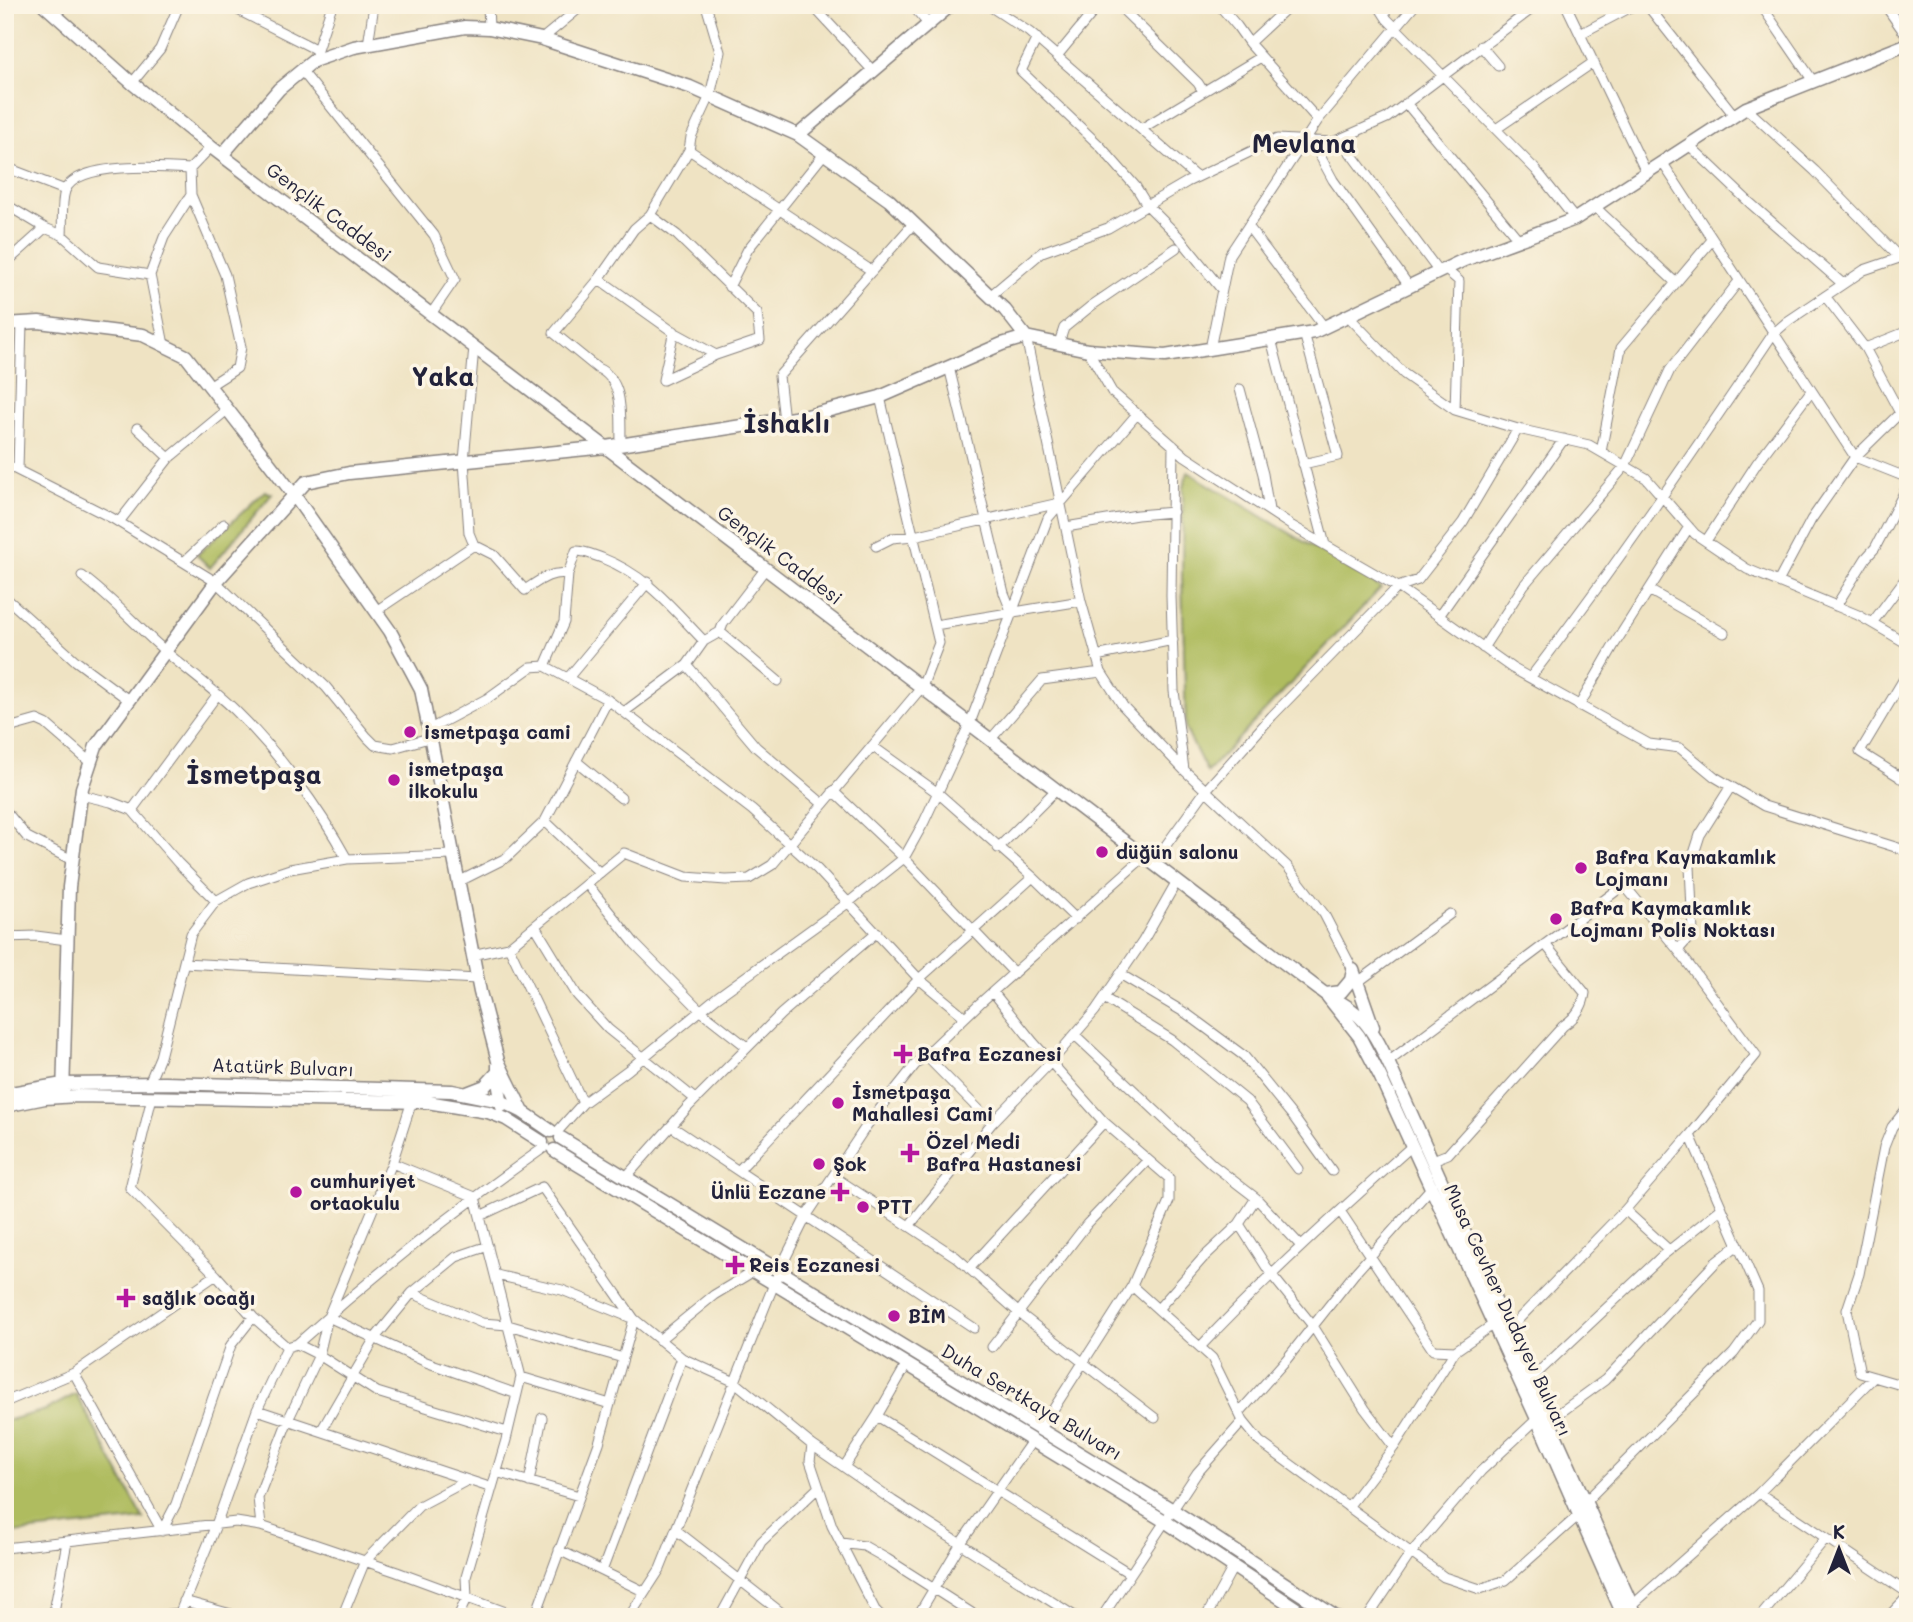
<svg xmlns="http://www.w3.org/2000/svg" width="1913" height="1622" font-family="Mali,sans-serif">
<rect width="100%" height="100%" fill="#fcf5e5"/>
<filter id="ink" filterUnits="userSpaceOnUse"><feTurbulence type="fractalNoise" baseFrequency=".0143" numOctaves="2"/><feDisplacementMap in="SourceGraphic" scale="14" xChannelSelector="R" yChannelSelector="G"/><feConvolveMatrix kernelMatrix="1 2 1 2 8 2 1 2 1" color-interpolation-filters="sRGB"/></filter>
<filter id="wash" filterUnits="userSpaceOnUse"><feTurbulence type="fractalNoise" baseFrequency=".00686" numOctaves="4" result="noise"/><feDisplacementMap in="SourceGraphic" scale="28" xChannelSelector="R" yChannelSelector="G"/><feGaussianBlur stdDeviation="1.57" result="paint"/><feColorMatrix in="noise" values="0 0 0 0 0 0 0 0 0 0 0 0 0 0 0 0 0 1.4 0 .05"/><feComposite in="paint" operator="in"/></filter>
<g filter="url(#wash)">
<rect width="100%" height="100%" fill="#efe3c3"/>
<!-- green -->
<path fill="#afbc5f" stroke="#686f4d" stroke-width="2" d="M 1188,472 L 1381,588 L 1207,772 L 1186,730 L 1182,576 L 1183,487 Z
M 265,491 L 272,494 L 210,568 L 197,555 Z
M 793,1285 L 1031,1431 L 1030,1433 L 792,1287 Z
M 76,1394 L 144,1519 L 5,1534 L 5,1421 L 46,1410 Z
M 1175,1519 L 1324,1617 L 1320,1617 L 1174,1521 Z"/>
</g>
<g filter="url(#ink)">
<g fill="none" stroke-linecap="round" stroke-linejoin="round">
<defs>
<path id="street" d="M 228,5 L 317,50
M 488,5 L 489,28
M 812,5 L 874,72
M 912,5 L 929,25
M 988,5 L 1029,32 L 1196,177
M 1118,5 L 1198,83 L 1203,91
M 1219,5 L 1237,26 L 1249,43
M 1290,5 L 1249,43 L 1318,120
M 1378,5 L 1387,19 L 1536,170 L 1575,219
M 1566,5 L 1646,172
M 1647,5 L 1734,115
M 1761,5 L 1813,81
M 1885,5 L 1908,38
M 1580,34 L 1635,5
M 1037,38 L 1021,71 L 1100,146 L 1136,187 L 1147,205 L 1179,237 L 1222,290
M 542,39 L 583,5
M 368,45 L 374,5
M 1481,46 L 1498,66
M 316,53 L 332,5
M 1057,56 L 1099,5
M 302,71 L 434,235 L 455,279 L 431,314
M 132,83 L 160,49 L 179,5
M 1406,103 L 1519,240
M 1746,108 L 1815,171 L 1900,258
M 1141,129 L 1261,57
M 1496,129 L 1594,62
M 1306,139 L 1319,154 L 1333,180 L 1409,286
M 1340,139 L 1439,272
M 1689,145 L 1750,203 L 1843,284
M 689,150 L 872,271
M 1662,162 L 1855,457 L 1908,478
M 5,167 L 65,190
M 191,195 L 225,275 L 241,347 L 237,368 L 209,386
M 5,204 L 45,228 L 62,235 L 98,267 L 150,275
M 1594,206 L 1676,283
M 650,215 L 677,235 L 757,313 L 760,340 L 716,355 L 663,380
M 1248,226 L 1324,327
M 62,235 C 63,222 61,203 65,191 C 76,161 163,167 190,169
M 5,264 L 45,228
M 1445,269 L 1459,281 L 1455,410
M 599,279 L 672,331 L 716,355
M 729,287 L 748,249 L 824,154
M 990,296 L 1042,252 L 1108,228 L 1187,182 L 1277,139 L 1333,142 L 1387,118 L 1537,5
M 1825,296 L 1865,348 L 1900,413
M 1348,316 L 1404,374 L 1455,410 L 1518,429 L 1589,445 L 1646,478 L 1695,534 L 1747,569 L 1858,615 L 1908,644
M 1026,337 L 1081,601 L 1101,672 L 1123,706 L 1184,770 L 1287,866 L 1324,914 L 1353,970
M 1271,339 L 1325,545
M 1059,343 L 1064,328 L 1091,306 L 1176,248
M 164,345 L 150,275 L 164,237 L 191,195 L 190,169 L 211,147
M 474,347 L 464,461 L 469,533 L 474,545 L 494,555 L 525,590 C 539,581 550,571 568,574
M 1865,348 L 1908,331
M 1210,349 L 1229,255 L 1318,120 L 1415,5
M 1088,350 L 1112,392 L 1185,456 L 1292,526 L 1398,587 L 1512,668 L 1649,744 L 1680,748 L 1715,777 L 1764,806 L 1908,851
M 949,367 L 1004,593 L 1012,613
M 663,380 L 674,331
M 1240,389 L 1263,474 L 1269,510
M 784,421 L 779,376 L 914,223
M 137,428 L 169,458
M 621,444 C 620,419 626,380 597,368 L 554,333 L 599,279 L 634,229 L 650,215 L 689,150 L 691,137 L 710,96 L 720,52 L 706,5
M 1173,445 L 1171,596 L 1174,691 L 1184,770
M 1601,452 L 1621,348 L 1712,240
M 5,464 L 112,518 L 216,582 L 326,687 L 367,737 L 375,745 L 393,748 L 429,738
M 1303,464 L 1338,456 L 1304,333
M 18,469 L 22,323
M 119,522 L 169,458 L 227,410
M 1066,527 L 1137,515 L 1173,512
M 1706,541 L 1757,463 L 1811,391
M 876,546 L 892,538 L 914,536 L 1059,503
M 184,562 L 224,524
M 82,576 C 112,598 137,627 165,651 C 188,671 213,689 235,710 C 278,752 318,806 347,859
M 1778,582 L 1811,520 L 1855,457 L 1900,413 L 1908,409
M 1649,590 L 1724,633
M 5,597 L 76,661 L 130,701
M 1836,606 L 1866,558 L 1875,548 L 1908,485
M 376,611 L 474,545
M 1439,616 L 1564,439
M 1872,623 L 1908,575
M 935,625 L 1081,601
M 720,632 L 778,681
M 1483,648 L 1524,585 L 1625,466 L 1670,370 L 1739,281
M 1096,656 L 1173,640
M 687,665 L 756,747 L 823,804
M 545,666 L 608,700 L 752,810 L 817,869 L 919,979 L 965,1017
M 1908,672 L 1860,752 L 1908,782
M 568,678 L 648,582
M 1530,678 C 1616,566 1694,451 1773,334 L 1788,321 L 1864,270 L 1908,255
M 1579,706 L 1614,645 L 1689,527
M 624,712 L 687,665 L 704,641 L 720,632 L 723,624 L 766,568
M 5,729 L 37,720 L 46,724 L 91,763
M 428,730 L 488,698 L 531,667 L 545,666 L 564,622 L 568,574 L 576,551 C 585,551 593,555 602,558 C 648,576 671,607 704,641
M 991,739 L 1042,680 L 1101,672
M 872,746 L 938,793 L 1033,877 L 1076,919
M 576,761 L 621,798
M 1900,778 L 1908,763
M 833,791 L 904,858 L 1014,973
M 81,795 L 111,802 L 132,810 L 178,863 L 216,901
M 5,810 L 27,837 L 72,860
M 132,810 L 217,695
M 545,821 L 600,873
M 998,848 L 1057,789
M 1153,863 L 1206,790 L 1272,716 L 1398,587 L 1418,580 L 1463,522 L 1518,429
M 458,882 L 506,858 L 545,821 L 608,700
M 587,884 L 635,944 L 701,1011 L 747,1047
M 535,926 L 577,995 L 608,1029 L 695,1099
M 5,937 L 36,936 L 67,940
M 509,947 L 583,1103
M 1678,950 L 1693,933 L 1690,866 L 1700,835 L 1731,786
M 472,955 L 509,947 L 624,853 L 686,877 L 726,880 L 749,879 L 772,865 L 922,687 L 939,643 L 880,397
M 184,963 L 477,979
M 1120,974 L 1187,1014 L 1244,1056 L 1295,1119 L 1332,1171
M 1358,982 L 1450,914
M 993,992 L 1033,1042 L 1104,1122 L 1169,1178 L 1169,1201 L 1132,1286 L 1040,1430
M 1104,998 L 1172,1040 L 1247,1101 L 1298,1169
M 1075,1035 L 1213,1165 L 1256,1198 L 1301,1246
M 925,1055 L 992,1123
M 1388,1062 L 1624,885 L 1678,950 L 1756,1055 L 1690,1135 L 1625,1210 L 1509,1329
M 149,1083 L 160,1057 L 191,934 L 216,901 L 248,883 L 290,869 L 347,859 L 452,855
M 152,1097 L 130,1188 L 216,1275 L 253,1317 L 287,1347 L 297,1344 C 376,1273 458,1208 545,1147
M 1908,1107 L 1892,1127 L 1884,1147 L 1859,1274 L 1847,1310 L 1860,1373 L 1908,1387
M 671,1126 L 974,1328
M 557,1132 L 583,1103 L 628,1070 L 716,998 L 849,902 L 904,858 L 924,822 L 970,723 L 1048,518 L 1137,414
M 1433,1160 L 1448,1154 L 1563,1026 C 1575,1018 1583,1008 1585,993 L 1545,944
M 392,1163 L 475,1197 L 521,1377 L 506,1440 L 466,1577 L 467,1597 L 458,1617
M 739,1170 L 919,979 L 1033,877
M 833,1176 L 956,1257 L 1019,1313 L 1155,1418
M 626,1177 L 688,1107 L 781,1014 L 877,932
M 1256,1198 L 1239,1224 L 1271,1274 L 1313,1326 L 1365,1409 L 1394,1447
M 1625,1210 L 1669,1250
M 1340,1211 L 1433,1350 L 1455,1351
M 480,1216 L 542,1187 L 634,1319 L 599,1443 L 535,1617
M 909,1226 L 992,1123 L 1051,1062 L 1095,1011 L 1143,941 L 1177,881
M 969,1269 L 1104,1122
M 496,1275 L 562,1290 L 634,1319 L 682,1358 L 735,1382 L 812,1445 L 893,1501 L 1076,1617
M 1132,1286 L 1212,1358 L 1243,1421 L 1260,1442 L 1444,1577 L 1480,1589 L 1506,1580 L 1579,1515
M 412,1293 L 482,1323 L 508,1325 L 623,1358
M 1158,1309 L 1203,1258 L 1239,1224
M 328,1317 L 426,1362 L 517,1394
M 659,1340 L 714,1295 L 754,1271
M 297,1344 L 319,1355 L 377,1392 L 507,1432
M 992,1347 L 1087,1224 L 1148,1160
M 1200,1347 C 1267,1276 1339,1211 1412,1146
M 74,1373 L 162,1531
M 521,1377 L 610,1404
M 1531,1379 L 1662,1256 L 1722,1208
M 5,1402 L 74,1373 L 216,1275
M 257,1410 L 492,1488
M 1239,1413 L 1286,1360 L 1355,1273 L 1431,1188
M 877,1416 L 1129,1573
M 1550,1420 L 1605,1380 L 1716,1262 L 1738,1245
M 321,1431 L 375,1338 L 412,1293 L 456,1257 L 488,1246
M 812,1445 L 810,1461 L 832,1526 L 875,1610 L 882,1617
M 844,1467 L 877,1416 L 907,1364
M 496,1472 L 579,1496
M 529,1482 L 542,1418
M 1759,1493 L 1908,1593
M 1586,1501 L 1734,1353 L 1758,1320 L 1758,1291 L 1690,1135
M 1348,1507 L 1394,1447 L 1455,1351 L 1494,1324
M 261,1526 L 258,1498 L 288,1420 L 319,1355 L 328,1317 L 392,1163 L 412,1101
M 676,1530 L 787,1617
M 162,1531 L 176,1504 L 231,1345 L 253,1317
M 841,1543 L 864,1546 L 887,1559 L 978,1617
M 5,1548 L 236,1522 L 261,1526 L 397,1572 L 519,1617
M 559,1550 L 645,1592
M 602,1571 L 682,1358
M 184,1601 L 242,1617
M 5,1605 L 7,1617
M 1629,1608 L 1759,1493 L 1874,1377
M 53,1617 L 67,1542
M 140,1617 L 180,1613
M 178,1617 L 216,1525 L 257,1410 L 287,1347
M 342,1617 L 365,1561 L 419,1506 L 468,1480
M 629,1617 L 660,1569 L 780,1269 L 807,1215 L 867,1125 L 915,1065 L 980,1003 L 1145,856
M 720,1617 L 761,1542 L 819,1487
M 917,1617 L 961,1543 L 1032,1441
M 1102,1617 L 1197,1473 L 1243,1421
M 1206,1617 L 1233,1567
M 1368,1617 L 1411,1553 L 1481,1471 L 1537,1419
M 1760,1617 L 1826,1538
M 1888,1617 L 1908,1596"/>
<path id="secondary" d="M 44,5 L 132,83 L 211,147 L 1325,994 C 1361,1011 1372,1027 1388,1062 L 1637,1617
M 798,135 L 951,5
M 222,155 L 279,89 L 313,61 L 354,47 L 465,27 L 489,28 L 542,39 L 690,87 L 798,135 L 889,200 L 1005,310 L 1026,337
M 5,324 L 39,322 L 143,335 L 186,356 L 294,495 L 390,631 L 421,689 L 480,992 L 498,1061 L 523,1112
M 1353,970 L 1373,1027
M 1326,994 L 1341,992 L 1351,980 L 1353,970
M 1328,997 L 1359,1036 L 1380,1076 L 1537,1419 L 1624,1617
M 498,1065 L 498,1081 L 502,1106
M 467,1093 L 485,1086 L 497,1073
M 5,1094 L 63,1084 L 165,1083 L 452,1091 L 501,1101 L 523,1112 L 551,1131
M 63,1096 L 69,887 L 82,788 L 96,746 L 216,582 L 306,482 L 349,473 L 606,447 L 807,416 L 880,397 L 1002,344 L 1026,337 L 1088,350 L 1165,356 L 1314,332 L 1464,260 L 1575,219 L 1746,108 L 1908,44
M 5,1106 L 45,1098 L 77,1096 L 427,1102 L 488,1112 L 506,1119 L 542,1142
M 561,1138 L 1171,1509 L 1336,1617
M 554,1150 L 1163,1520 L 1309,1617"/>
</defs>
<!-- street casing -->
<use href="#street" stroke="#88827f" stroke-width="11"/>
<!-- secondary casing -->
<use href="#secondary" stroke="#88827f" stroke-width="15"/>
<!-- street -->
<use href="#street" stroke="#fff" stroke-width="9"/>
<!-- secondary -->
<use href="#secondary" stroke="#fff" stroke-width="12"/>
</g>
</g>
<!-- markers -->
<g fill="#b5179e" stroke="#fcf5e5" stroke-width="2.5">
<circle cx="410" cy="732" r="7"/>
<circle cx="394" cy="780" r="7"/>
<circle cx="1102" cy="852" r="7"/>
<circle cx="1581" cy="868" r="7"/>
<circle cx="1556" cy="919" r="7"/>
<path d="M899.5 1043.5h7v7h7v7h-7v7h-7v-7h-7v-7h7z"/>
<circle cx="838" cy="1103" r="7"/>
<path d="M906.5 1142.5h7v7h7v7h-7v7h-7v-7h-7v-7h7z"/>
<circle cx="819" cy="1164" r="7"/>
<circle cx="296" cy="1192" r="7"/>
<path d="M836.5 1181.5h7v7h7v7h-7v7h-7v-7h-7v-7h7z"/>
<circle cx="863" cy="1207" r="7"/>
<path d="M731.5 1254.5h7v7h7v7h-7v7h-7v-7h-7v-7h7z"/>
<path d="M122.5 1287.5h7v7h7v7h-7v7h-7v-7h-7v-7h7z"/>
<circle cx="894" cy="1316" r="7"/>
</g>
<g text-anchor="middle" stroke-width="7" stroke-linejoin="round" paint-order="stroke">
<!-- street labels -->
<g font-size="19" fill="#22223b" stroke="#fcf5e5">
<text transform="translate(329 212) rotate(37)" y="7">Gençlik Caddesi</text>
<text transform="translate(780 555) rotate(37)" y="7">Gençlik Caddesi</text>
<text transform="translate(283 1067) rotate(2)" y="7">Atatürk Bulvarı</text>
<text transform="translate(1508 1310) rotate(65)" y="7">Musa Cevher Dudayev Bulvarı</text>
<text transform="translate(1032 1402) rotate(31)" y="7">Duha Sertkaya Bulvarı</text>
</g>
<!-- poi labels -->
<g font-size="19" font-weight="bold" fill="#22223b" stroke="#fcf5e5" text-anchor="start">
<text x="424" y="739">ismetpaşa cami</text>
<text x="408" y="776">ismetpaşa<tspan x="408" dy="22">ilkokulu</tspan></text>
<text x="1116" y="859">düğün salonu</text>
<text x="1595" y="864">Bafra Kaymakamlık<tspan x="1595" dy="22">Lojmanı</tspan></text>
<text x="1570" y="915">Bafra Kaymakamlık<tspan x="1570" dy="22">Lojmanı Polis Noktası</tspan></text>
<text x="917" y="1061">Bafra Eczanesi</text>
<text x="852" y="1099">İsmetpaşa<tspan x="852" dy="22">Mahallesi Cami</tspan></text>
<text x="926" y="1149">Özel Medi<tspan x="926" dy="22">Bafra Hastanesi</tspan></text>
<text x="833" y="1171">Şok</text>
<text x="310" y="1188">cumhuriyet<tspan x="310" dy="22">ortaokulu</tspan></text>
<text x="826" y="1199" text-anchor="end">Ünlü Eczane</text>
<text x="877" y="1214">PTT</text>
<text x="749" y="1272">Reis Eczanesi</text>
<text x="142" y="1305">sağlık ocağı</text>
<text x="908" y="1323">BİM</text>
</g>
<!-- district labels -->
<g font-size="26" font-weight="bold" fill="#22223b" stroke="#fcf5e5">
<text x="1304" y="153">Mevlana</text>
<text x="443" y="386">Yaka</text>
<text x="787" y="433">İshaklı</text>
<text x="254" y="784">İsmetpaşa</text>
</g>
</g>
<!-- margin -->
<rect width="1913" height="1622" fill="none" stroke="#fcf5e5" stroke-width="28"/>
<!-- north arrow -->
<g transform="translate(1839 1549)" stroke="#fcf5e5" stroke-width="5" paint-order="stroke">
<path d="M0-5L12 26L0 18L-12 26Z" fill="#22223b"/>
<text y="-10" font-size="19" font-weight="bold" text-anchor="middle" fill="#22223b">K</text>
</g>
</svg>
